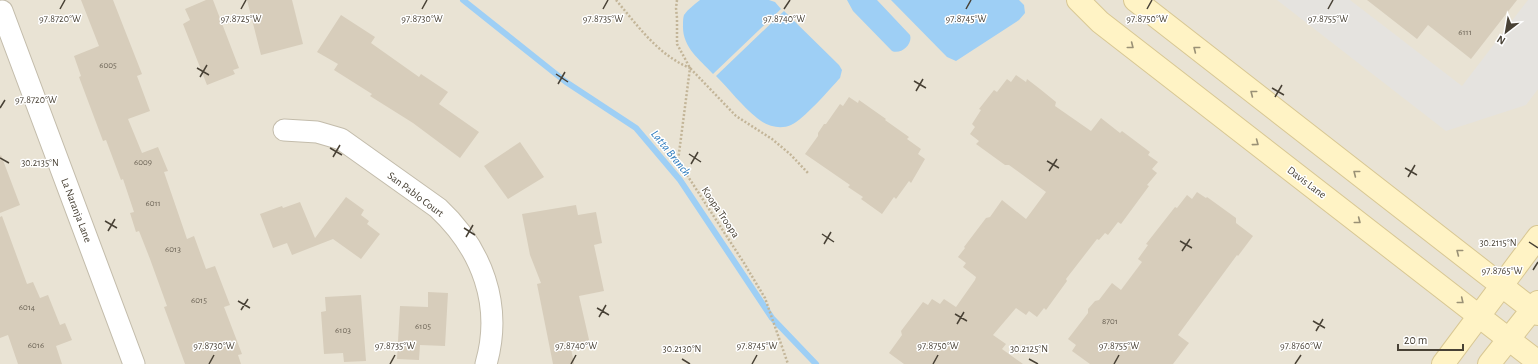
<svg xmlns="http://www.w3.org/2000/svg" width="1538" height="364" font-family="'Alegreya Sans',sans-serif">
<rect width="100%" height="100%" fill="#f4f0e6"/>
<!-- residential -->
<path fill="#e9e3d4" d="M 0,0 L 1538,0 L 1538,364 L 0,364 Z"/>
<!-- parking -->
<path fill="#e5e3df" d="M 1277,0 L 1350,0 L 1462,86 L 1528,0 L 1538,0 L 1538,89 L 1526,105 L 1446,131 Z"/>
<!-- water -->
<path fill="#9ecff5" d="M 700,0 L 769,0 L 775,2 L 781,9 L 713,74 C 699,59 682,47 683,25 C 683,21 683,18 684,15 C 688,9 694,5 700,0 Z
M 847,0 L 877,0 L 910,35 C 913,44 901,55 892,51 L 853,11 Z
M 891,0 L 1019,0 L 1024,5 L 1025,13 L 1019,20 L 956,61 L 947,57 Z
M 784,11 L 839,65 L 842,70 L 840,78 C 831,88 803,120 791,125 C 780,130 766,126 757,118 C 742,106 729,89 716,76 Z"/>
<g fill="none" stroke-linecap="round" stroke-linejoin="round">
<!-- stream -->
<path stroke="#9ecff5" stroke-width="6" d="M 463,0 L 566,82 L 636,128 L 680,180 L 772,318 L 816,364"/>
</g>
<!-- building -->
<path fill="#d7cdbb" d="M 81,0 L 113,0 L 142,74 L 137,76 L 150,111 L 128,119 L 142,153 L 158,147 L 168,171 L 164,172 L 187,239 L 194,236 L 206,269 L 215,266 L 230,305 L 224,307 L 242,354 L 238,355 L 241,364 L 185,364 L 164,307 L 167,306 L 150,259 L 139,231 L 136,232 L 130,213 L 134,212 L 123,179 L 121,180 L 106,140 L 103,141 L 79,77 L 81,76 L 74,56 L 99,46 Z
M 206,0 L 213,0 L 239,68 L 233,70 L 235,74 L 207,85 L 183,24 L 190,20 L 185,9 Z
M 247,0 L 292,0 L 303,44 L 261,55 Z
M 1367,0 L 1517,0 L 1471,59 L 1428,25 L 1417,39 Z
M 341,15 L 375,37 L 371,43 L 419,77 L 421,74 L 448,92 L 439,104 L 479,132 L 460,158 L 413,123 L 370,96 L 372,94 L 334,70 L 338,64 L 317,52 Z
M 1016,75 L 1026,82 L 1027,79 L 1040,89 L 1056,102 L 1055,106 L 1091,131 L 1101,118 L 1120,133 L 1122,131 L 1150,152 L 1148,155 L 1158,162 L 1152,169 L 1157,173 L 1147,185 L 1149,186 L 1121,224 L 1118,222 L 1108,235 L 1105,233 L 1099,240 L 1097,239 L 1066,279 L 1067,281 L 1046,310 L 1044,308 L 1037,317 L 1029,311 L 1026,315 L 1016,308 L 993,335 L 1006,344 L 1002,349 L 1023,364 L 904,364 L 889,353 L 902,335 L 901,331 L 923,302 L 928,305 L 932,299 L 940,304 L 944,299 L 956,307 L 975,280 L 976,277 L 963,267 L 966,263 L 958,257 L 965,248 L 964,247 L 986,218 L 990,217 L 1002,200 L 1026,219 L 1046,192 L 1009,165 L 1005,165 L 976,144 L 979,141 L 970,134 L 975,127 L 972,124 L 981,110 L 979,109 L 994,90 L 997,92 L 1007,79 L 1011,82 Z
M 849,97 L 858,103 L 859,100 L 886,119 L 885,120 L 909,137 L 907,139 L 921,149 L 918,154 L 925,159 L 911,183 L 909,181 L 896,199 L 894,197 L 882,214 L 861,199 L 863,197 L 848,187 L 850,185 L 805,154 L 818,136 L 818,133 L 824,124 L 826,124 L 840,104 L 843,106 Z
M 520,142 L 544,177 L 508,199 L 484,166 Z
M 1,155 L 20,205 L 0,213 L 0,156 Z
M 1197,192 L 1206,198 L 1207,197 L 1236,218 L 1236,223 L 1253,236 L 1238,256 L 1237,255 L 1178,335 L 1189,343 L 1173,364 L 1090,364 L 1072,351 L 1076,345 L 1068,339 L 1088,313 L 1088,309 L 1095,301 L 1099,300 L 1112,283 L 1121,290 L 1142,262 L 1138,259 L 1148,245 L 1146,244 L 1175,207 L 1177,208 L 1187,195 L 1192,199 Z
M 346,197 L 364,210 L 361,215 L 369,221 L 367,224 L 380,234 L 361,259 L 333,239 L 292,255 L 287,243 L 273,248 L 260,214 L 282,206 L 283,208 L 300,202 L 315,238 Z
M 576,205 L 578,215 L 596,212 L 602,243 L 594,245 L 604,291 L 579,296 L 590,344 L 571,348 L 574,364 L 553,364 L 537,284 L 541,283 L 530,255 L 522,214 Z
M 2,216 L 27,284 L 33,282 L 40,298 L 48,295 L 60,325 L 65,323 L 72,340 L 56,346 L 62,364 L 18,364 L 8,335 L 0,338 L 0,217 Z
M 428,292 L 448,293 L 445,346 L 420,345 L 419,360 L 397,359 L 400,306 L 428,307 Z
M 361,295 L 366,361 L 344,362 L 343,353 L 324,354 L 321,312 L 326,311 L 325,297 Z"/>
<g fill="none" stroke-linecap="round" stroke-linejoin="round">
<defs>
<path id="street" d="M 2,11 L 134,364
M 284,130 L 317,132 L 341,139 L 438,208 C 482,249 503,305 486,364"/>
<path id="secondary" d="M 1078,0 L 1100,22 L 1538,362
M 1135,0 L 1538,314
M 1443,364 L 1538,237
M 1489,364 L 1538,302"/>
</defs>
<!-- street casing -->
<use href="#street" stroke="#c3bcab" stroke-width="23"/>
<!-- secondary casing -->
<use href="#secondary" stroke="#d8c793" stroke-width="24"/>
<!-- path -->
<path stroke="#c3b598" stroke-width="2.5" stroke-dasharray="2 2" stroke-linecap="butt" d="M 616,0 C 638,26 658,55 690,68 L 678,161 L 744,263 L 765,298 L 788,364
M 677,0 L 676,8 L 677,18 L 677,44 L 690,68 L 736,116 L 772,139 L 790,154 L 808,173"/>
<!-- street -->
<use href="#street" stroke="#fff" stroke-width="21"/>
<!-- secondary -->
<use href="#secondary" stroke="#fff3c5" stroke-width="22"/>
</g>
<!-- one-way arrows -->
<defs><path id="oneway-chevron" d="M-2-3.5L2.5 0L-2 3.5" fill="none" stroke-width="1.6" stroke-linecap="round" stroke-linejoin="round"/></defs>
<g stroke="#9a9176">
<use href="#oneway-chevron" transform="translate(1131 46) rotate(38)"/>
<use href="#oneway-chevron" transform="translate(1196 49) rotate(-142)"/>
<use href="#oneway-chevron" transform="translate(1253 93) rotate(-142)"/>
<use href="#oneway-chevron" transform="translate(1256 143) rotate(37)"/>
<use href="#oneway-chevron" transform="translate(1356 173) rotate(-142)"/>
<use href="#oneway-chevron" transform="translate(1358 221) rotate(38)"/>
<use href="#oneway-chevron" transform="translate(1459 252) rotate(-142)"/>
<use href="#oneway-chevron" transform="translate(1461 301) rotate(39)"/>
</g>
<!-- ticks -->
<path fill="none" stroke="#484135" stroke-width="1.5" d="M 60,9 L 65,0M 241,9 L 246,0M 422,9 L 427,0M 603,9 L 608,0M 784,9 L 790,0M 966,9 L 971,0M 1147,9 L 1152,0M 1328,9 L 1333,0M 197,68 L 209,75M 556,74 L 568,82M 200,77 L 207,65M 914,81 L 926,88M 558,84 L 565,72M 1272,88 L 1284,95M 916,91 L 923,79M 1275,97 L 1282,85M 0,108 L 5,100M 330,148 L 342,155M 689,154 L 701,162M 333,157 L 340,145M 0,158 L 9,163M 1047,161 L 1059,168M 691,164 L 698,152M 1405,168 L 1417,175M 1049,171 L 1057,159M 1408,177 L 1415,165M 105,221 L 117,228M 464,228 L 475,235M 108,231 L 115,219M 822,234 L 834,242M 466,237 L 473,225M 1180,241 L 1192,248M 1529,242 L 1538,248M 824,244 L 831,232M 1182,251 L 1190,239M 1533,270 L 1538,262M 238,301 L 250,308M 597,308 L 609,315M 241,310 L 248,299M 955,314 L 967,321M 599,317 L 606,305M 1313,321 L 1325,328M 957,324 L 964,312M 1316,331 L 1323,319M 682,359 L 690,364M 1029,359 L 1038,364M 209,364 L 214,355M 390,364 L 395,355M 571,364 L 576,355M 752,364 L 757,355M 933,364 L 938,355M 1114,364 L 1119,355M 1295,364 L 1301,355"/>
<g text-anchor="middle" stroke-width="3" stroke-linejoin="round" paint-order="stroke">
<!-- number labels -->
<g font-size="9" fill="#6c6456">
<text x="1465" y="35">6111</text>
<text x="108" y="68">6005</text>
<text x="143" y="165">6009</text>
<text x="153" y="206">6011</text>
<text x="173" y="252">6013</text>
<text x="199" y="303">6015</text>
<text x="27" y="310">6014</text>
<text x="1110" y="324">8701</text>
<text x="423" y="329">6105</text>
<text x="343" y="333">6103</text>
<text x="36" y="348">6016</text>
</g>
<!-- street labels -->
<g font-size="11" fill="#484135" stroke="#fff">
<text transform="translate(1307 182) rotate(37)" y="4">Davis Lane</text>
<text transform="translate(416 194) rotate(37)" y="4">San Pablo Court</text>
<text transform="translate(77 210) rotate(69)" y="4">La Naranja Lane</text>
<text transform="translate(721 212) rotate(56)" y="4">Koopa Troopa</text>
</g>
<!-- water labels -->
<g font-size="12" font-style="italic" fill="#2777bb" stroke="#fff">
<text transform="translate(671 153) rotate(51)" y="4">Latta Branch</text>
</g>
</g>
<g font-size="10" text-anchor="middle" fill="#484135" stroke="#fff" stroke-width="3" stroke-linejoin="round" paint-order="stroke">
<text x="60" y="22">97.8720°W</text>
<text x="241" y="22">97.8725°W</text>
<text x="422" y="22">97.8730°W</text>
<text x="603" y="22">97.8735°W</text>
<text x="784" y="22">97.8740°W</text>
<text x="966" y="22">97.8745°W</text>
<text x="1147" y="22">97.8750°W</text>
<text x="1328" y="22">97.8755°W</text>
<text x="36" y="103">97.8720°W</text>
<text x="40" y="166">30.2135°N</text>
<text x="1498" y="246">30.2115°N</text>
<text x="1502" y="274">97.8765°W</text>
<text x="214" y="349">97.8730°W</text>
<text x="395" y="349">97.8735°W</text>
<text x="576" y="349">97.8740°W</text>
<text x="757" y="349">97.8745°W</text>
<text x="938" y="349">97.8750°W</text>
<text x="1119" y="349">97.8755°W</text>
<text x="1301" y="349">97.8760°W</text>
<text x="682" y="352">30.2130°N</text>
<text x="1029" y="352">30.2125°N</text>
</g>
<!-- north arrow -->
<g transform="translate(1506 32) rotate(211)" stroke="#ffffff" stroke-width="3" paint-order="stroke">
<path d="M0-3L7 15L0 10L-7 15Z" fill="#484135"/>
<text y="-6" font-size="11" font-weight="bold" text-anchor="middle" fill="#484135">N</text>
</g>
<!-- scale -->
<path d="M1398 344v6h65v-6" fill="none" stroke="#484135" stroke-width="2"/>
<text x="1404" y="344" font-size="12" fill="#484135" stroke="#ffffff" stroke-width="3" paint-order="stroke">20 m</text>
</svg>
